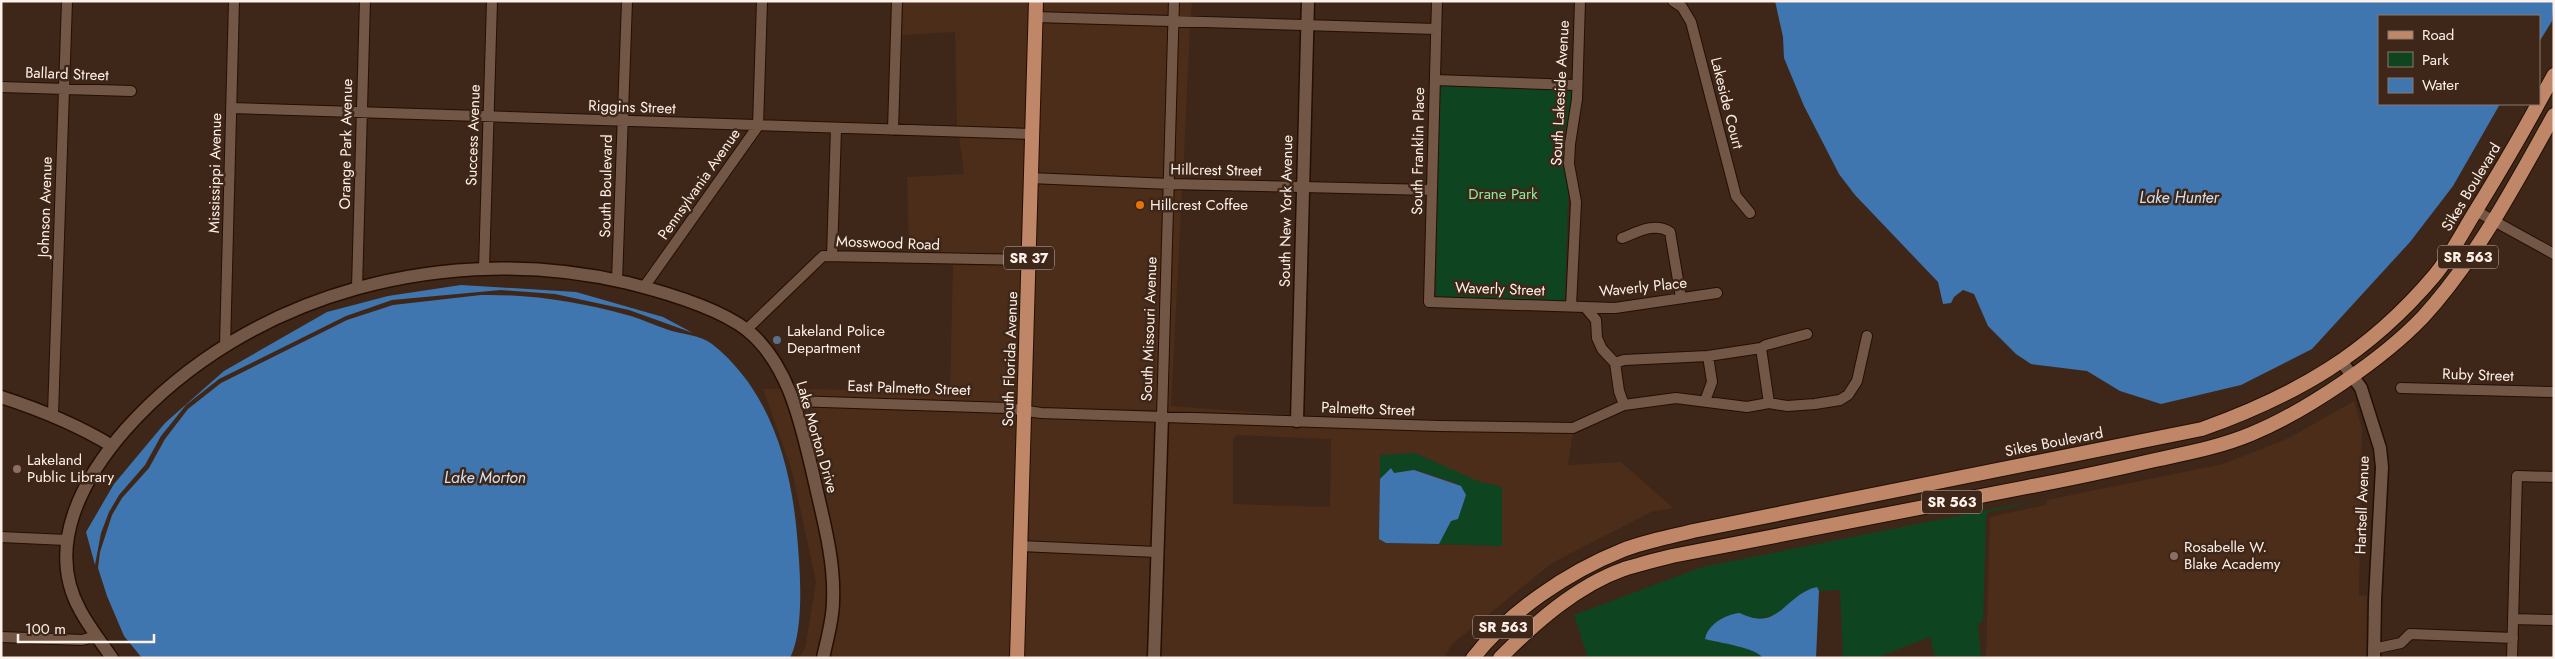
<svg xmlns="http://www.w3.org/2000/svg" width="2555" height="659" font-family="Jost,sans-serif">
<rect width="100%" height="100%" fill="#3e2718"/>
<!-- built -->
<path fill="#4b2d1a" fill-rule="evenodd" d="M 903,1 L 1031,2 L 1027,129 L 957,127 L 955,32 L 902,35 Z
M 1041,1 L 1169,1 L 1169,16 L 1040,12 Z
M 1179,1 L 1192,1 L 1191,16 L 1179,16 Z
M 1040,23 L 1169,26 L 1165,178 L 1035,173 Z
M 1178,27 L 1190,27 L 1183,179 L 1175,179 Z
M 959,137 L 1027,139 L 1024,255 L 909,253 L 907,177 L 964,174 Z
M 1035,184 L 1165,189 L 1158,410 L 1042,408 L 1030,405 Z
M 1174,190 L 1182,190 L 1171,406 L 1292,415 L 1167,411 Z
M 953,265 L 1024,266 L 1020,403 L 796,396 L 793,389 L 950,391 Z
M 763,389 L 783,389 L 788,402 L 803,453 L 823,548 L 829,602 L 817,658 L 798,658 L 805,649 L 816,582 L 792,471 Z
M 2354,401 L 2362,428 L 2359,595 L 2367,596 L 2366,658 L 1986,658 L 1990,517 L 2046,505 L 2047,500 L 2223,464 L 2289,438 Z
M 800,406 L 1020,414 L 1012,658 L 833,658 L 830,647 L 835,621 Z
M 1029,416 L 1041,418 L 1157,421 L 1153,546 L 1025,541 Z
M 1167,421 L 1439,431 L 1573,433 L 1568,465 L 1621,462 L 1673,508 L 1651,512 L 1552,563 L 1452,644 L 1444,658 L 1158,658 ZM 1237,435 L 1331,439 L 1330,507 L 1233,504 L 1233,439 ZM 1480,482 L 1502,488 L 1502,546 L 1386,543 Z
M 1025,552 L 1153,557 L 1149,658 L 1022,658 Z"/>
<!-- green -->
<path fill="#0f4421" d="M 1439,85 L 1571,90 L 1565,301 L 1436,298 Z
M 1415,453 L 1480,482 L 1502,487 L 1502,546 L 1439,544 L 1451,521 L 1458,519 L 1466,495 L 1456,483 L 1426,473 L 1414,470 L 1393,473 L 1391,468 L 1380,479 L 1380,455 Z
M 2043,499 L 1989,512 L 1986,515 L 1983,621 L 1978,624 L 1981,658 L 1935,658 L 1930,637 L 1876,658 L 1843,658 L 1840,590 L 1819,591 L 1817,587 L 1780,614 L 1756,619 L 1705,636 L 1706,639 C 1720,643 1755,646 1763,658 L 1588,658 L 1574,615 L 1702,567 Z"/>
<!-- water -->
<path fill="#3f76af" d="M 1775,1 L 2554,1 L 2552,21 L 2539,42 L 2539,16 L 2379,16 L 2379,104 L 2500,104 L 2453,186 L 2410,242 L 2312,349 L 2241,385 L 2161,404 L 2120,391 L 2087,371 L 2031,364 L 2016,354 L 1988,326 L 1974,294 L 1963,290 L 1954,297 L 1951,303 L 1943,304 L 1938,282 L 1855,195 L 1839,174 L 1804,106 L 1784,58 L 1783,37 Z
M 461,285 L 576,292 L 663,317 L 693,333 L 629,310 L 555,294 L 501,290 L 392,300 L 346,316 L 219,379 L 186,405 L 161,436 L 145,465 L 119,495 L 109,512 L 101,533 L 95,565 L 86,532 L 114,484 L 165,423 L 224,371 L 327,312 L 388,296 Z
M 481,295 C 531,294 579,302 627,315 C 640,318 653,325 666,329 C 679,334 701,335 712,344 C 770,390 791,464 797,535 C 800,568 805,628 790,658 L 142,658 L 124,636 L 107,596 L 98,568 L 100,552 L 112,515 L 122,498 L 149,468 L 165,439 L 188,409 L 221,383 L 347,320 L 393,305 Z
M 1391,468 L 1394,473 L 1414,470 L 1461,486 L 1466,495 L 1458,519 L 1451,521 L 1439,544 L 1386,543 L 1379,539 L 1380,479 Z
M 1817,587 L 1819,591 L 1816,658 L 1763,658 C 1755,647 1719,643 1705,639 C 1708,624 1726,614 1740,613 C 1779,633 1785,594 1817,587 Z"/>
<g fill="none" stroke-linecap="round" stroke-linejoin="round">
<defs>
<path id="minor" d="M 1437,1 L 1429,302 L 1615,308 L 1717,293
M 1673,1 L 1682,7 L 1691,22 L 1736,196 L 1750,213
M 1035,17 L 1436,29
M 1435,80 L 1576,85
M 1,87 L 131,91
M 231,108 L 1032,134
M 893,130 L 897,1
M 1030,178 L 1170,184 L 1432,190
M 2476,211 L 2554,254
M 1622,238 C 1638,232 1654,222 1670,232 L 1681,298
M 832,256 L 836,128
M 484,269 L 492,1
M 617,281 L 627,1
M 644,287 L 758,126 L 762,1
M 357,288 L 365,1
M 1571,306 L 1576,202 L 1569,164 L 1570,144 L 1577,99 L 1580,1
M 1585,307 L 1596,320 L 1597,338 L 1602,349 L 1615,363 L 1619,391 L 1624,405
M 746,330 L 823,256 L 1029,260
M 225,346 L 234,1
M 1761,348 L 1769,403
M 1615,363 L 1624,360 L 1708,356 L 1761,348 L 1766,345 L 1807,334
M 2401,388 L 2554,392
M 793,401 L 1007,408 L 1041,413 L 1439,426 L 1573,428 L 1624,405 L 1676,398 L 1747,407 L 1769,403 L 1787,406 L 1815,404 L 1840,400 L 1848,395 L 1857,381 L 1867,336
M 1705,401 L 1712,382 L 1708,356
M 53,414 L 67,1
M 1162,416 L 1174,1
M 1,537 L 66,540
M 1020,546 L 1157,552
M 2513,619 L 2554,620
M 1,637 L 82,640 L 96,636
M 2373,649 L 2401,643 L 2410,634 L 2513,638
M 2512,658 L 2517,476 L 2554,477"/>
<path id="tertiary" d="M 2342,362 L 2361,388 L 2380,448 L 2382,467 L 2375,600 L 2374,658
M 1,397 C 41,410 76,424 112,446
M 1297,421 L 1308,1
M 112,658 C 101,642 89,627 80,610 C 45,546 83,478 126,429 C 249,291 450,241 628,283 C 664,292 717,307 747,330 C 789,364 801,424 813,474 C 822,515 835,559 833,601 C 833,620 827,639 823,658
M 1154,658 L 1162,416"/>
<path id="primary" d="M 2539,102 L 2554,75
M 1017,658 L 1036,1
M 1473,658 C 1510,611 1568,572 1623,550 C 1645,541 1670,537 1693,531 L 2202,429 C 2297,395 2368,354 2434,276 C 2450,257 2462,233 2475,212 C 2497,176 2518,141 2538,104
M 1500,658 C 1535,623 1576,586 1624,569 C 1640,564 1656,560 1672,556 C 1790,533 1908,510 2027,487 C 2070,479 2112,470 2155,460 C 2187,453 2220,447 2251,434 C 2305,412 2383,359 2423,317 C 2477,258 2515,184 2554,115"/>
</defs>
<!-- minor casing -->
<use href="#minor" stroke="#240f02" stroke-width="12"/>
<!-- tertiary casing -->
<use href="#tertiary" stroke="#240f02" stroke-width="15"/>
<!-- primary casing -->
<use href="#primary" stroke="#240f02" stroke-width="16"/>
<!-- minor -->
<use href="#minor" stroke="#725747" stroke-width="10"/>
<!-- tertiary -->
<use href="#tertiary" stroke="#725747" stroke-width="12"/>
<!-- primary -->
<use href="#primary" stroke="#bf8768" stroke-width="14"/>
</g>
<!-- markers -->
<circle fill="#e8710a" stroke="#3e2718" stroke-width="2" cx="1140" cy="205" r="5"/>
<circle fill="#5c6f8a" stroke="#3e2718" stroke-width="2" cx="777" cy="340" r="5"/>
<g fill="#8d6e63" stroke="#3e2718" stroke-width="2">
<circle cx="17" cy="469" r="5"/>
<circle cx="2174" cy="556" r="5"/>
</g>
<g text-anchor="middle" stroke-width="5" stroke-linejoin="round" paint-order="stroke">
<!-- shield labels -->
<g fill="#3e2718" stroke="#c4b4aa" stroke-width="1">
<rect x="2438" y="245.5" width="60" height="23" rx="4"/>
<rect x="1004" y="246.5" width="50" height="23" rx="4"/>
<rect x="1922" y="490.5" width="60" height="23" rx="4"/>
<rect x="1473" y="615.5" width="60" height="23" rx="4"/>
</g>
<g font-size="14" font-weight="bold" fill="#fef1e9">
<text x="2468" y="262">SR 563</text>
<text x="1029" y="263">SR 37</text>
<text x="1952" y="507">SR 563</text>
<text x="1503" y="632">SR 563</text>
</g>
<!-- street labels -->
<g font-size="15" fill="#fef1e9" stroke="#3e2718">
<text transform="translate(67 74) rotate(2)" y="5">Ballard Street</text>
<text transform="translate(1560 93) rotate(-87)" y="5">South Lakeside Avenue</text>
<text transform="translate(1727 103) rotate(76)" y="5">Lakeside Court</text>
<text transform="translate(632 107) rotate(2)" y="5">Riggins Street</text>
<text transform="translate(473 135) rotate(-88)" y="5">Success Avenue</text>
<text transform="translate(346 144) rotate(-89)" y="5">Orange Park Avenue</text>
<text transform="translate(1418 151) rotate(-89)" y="5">South Franklin Place</text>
<text transform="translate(1216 170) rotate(1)" y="5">Hillcrest Street</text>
<text transform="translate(215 173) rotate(-89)" y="5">Mississippi Avenue</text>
<text transform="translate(699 184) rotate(-55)" y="5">Pennsylvania Avenue</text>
<text transform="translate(606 186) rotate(-89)" y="5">South Boulevard</text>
<text transform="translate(2471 187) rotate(-59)" y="5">Sikes Boulevard</text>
<text transform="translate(45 207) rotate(-88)" y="5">Johnson Avenue</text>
<text transform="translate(1286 211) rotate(-89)" y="5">South New York Avenue</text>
<text transform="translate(888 243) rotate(2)" y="5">Mosswood Road</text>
<text transform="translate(1643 287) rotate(-6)" y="5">Waverly Place</text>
<text transform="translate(1500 289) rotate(2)" y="5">Waverly Street</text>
<text transform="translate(1149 329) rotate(-88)" y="5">South Missouri Avenue</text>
<text transform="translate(1010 359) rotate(-88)" y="5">South Florida Avenue</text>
<text transform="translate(2478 375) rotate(2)" y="5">Ruby Street</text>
<text transform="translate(909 388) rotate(2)" y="5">East Palmetto Street</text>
<text transform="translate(1368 409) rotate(2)" y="5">Palmetto Street</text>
<text transform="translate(817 437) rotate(74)" y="5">Lake Morton Drive</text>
<text transform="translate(2054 442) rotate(-11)" y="5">Sikes Boulevard</text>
<text transform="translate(2362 505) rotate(-88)" y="5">Hartsell Avenue</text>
</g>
<!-- park labels -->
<g font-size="15" fill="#8beba2" stroke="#3e2718">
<text x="1503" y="199">Drane Park</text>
</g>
<!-- poi labels -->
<g font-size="15" fill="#fef1e9" stroke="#3e2718" text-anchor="start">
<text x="1150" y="210">Hillcrest Coffee</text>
<text x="787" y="336">Lakeland Police<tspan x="787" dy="17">Department</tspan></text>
<text x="27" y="465">Lakeland<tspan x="27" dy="17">Public Library</tspan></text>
<text x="2184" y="552">Rosabelle W.<tspan x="2184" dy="17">Blake Academy</tspan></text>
</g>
<!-- water labels -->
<g font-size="16" font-style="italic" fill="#d1e0f0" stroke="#3e2718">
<text x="2179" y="203">Lake Hunter</text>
<text x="485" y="483">Lake Morton</text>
</g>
</g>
<!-- border -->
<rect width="2555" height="659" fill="none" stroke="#fef1e9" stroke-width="5"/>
<!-- legend -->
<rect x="2378" y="15" width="162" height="90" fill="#3e2718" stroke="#8b786c"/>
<rect x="2388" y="31" width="25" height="8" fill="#bf8768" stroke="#8b786c"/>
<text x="2422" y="40" font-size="15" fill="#fef1e9">Road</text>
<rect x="2388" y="52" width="25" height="15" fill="#0f4421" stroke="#8b786c"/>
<text x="2422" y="65" font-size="15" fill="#fef1e9">Park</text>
<rect x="2388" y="78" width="25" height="15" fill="#3f76af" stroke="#8b786c"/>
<text x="2422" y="90" font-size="15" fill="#fef1e9">Water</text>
<!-- scale -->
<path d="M18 634v8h136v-8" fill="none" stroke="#fef1e9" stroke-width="2.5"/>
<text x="25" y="634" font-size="15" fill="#fef1e9" stroke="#3e2718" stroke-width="4" paint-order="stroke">100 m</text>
</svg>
